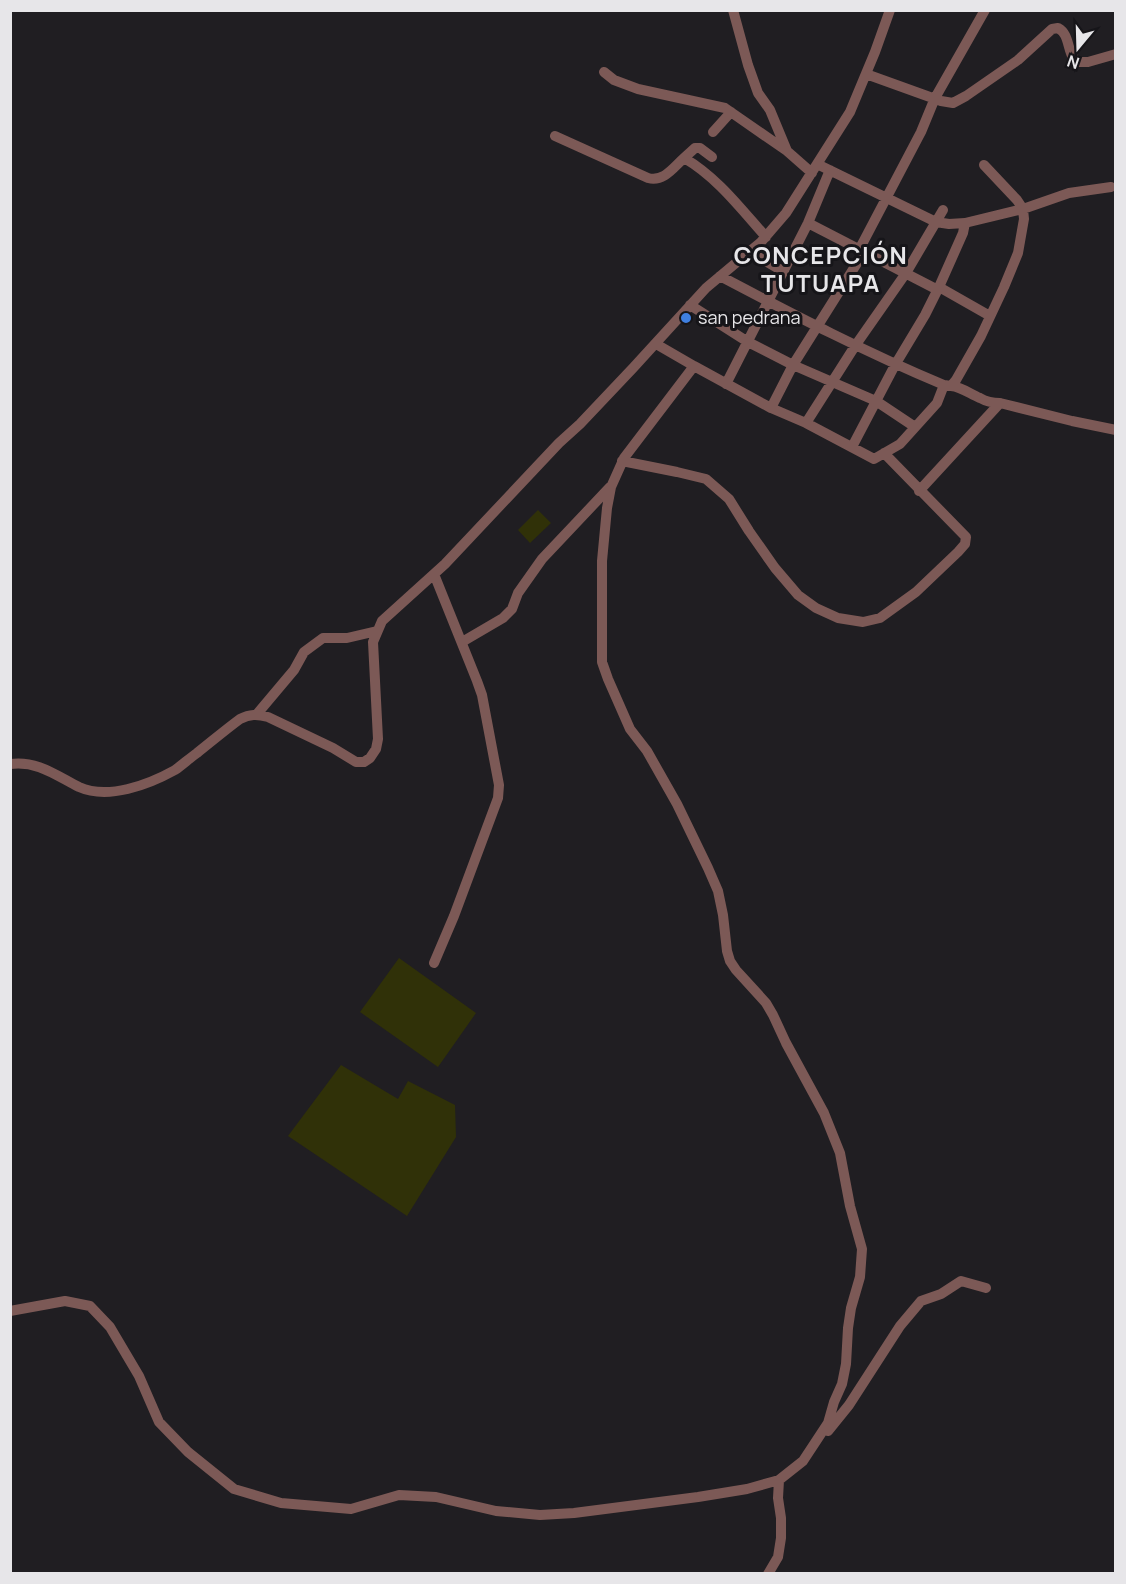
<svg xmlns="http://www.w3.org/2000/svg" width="1126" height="1584" font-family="Manrope,sans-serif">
<rect width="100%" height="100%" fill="#201e22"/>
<!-- green -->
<path fill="#303108" d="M 538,510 L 551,523 L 530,543 L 518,530 Z
M 399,958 L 476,1013 L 438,1067 L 360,1012 Z
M 341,1065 L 398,1099 L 408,1081 L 455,1105 L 456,1137 L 407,1216 L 288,1136 Z"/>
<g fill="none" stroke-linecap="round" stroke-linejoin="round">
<!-- minor -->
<path stroke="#7c5956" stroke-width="10" d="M 733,10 L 748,65 L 758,93 L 770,110 L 787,151 L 812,173
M 604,72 L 614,80 L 638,89 L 725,108 L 787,151
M 866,74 L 941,101 L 953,103 L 966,96 L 1018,60 L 1052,29 L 1058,28 C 1071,35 1066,53 1077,62 L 1088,62 L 1116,54
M 713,132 L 731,112
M 555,136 L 648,178 C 664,182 673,168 684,158 C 717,177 741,209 766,237
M 684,158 L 695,148 L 700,148 L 712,157
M 817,164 L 936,222 L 949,224 L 965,223 L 1023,209 L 1069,193 L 1111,187
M 808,223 L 936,289 L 939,287 L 990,316
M 859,250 L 921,132 L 935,98 L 985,10
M 750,252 L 784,272
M 720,276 C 794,315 867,353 944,385
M 690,305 L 748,342 L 793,365 L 876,401 L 915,427
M 656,344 L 694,366 L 771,408 L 806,423 L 874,459 L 900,444 L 937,403 L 944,385 L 951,386 L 956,380 L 981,336 L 1004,287 L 1018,253 L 1024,219 L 1023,209 L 1017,200 L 984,165
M 726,384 L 808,223 L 830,170
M 951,386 C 962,387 970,394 980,398 C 987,402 993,403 1000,403 L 1072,421 L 1116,430
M 771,408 L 793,365 L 864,252
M 806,423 L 855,346 L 906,273 L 943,210
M 852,447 L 895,365 L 925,315 L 939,287 L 963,233 L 965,223
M 622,461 L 677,472 L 706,479 L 729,499 L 749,531 L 775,568 L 798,595 L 816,608 L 838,618 L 863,622 L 880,618 L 916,592 L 958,552 L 965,544 L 966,537 L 884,453
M 919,491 L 1000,403
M 462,642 L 503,618 L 512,609 L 518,593 L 542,559 L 610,487
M 257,714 L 294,670 L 304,652 L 323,638 L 347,638 L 377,631
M 10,764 C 37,760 57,776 79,787 C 108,800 148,785 175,770 C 182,765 190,758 197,753 C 211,742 225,730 240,719 C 250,714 257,714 268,717 L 333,748 L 356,762 L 364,762 L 370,758 L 376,749 L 378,739 L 373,642 L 382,621 L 445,564 L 559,443 L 580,424 L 633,368 L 706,288 L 761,242 L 786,213 L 850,112 L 875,52 L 890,10
M 434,963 L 454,916 L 498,798 L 499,785 L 482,695 L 477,681 L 434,574
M 10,1311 L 65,1301 L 90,1306 L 110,1327 L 139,1376 L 159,1422 L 188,1452 L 234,1489 L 281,1503 L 351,1509 L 399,1495 L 436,1497 L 496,1511 L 540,1515 L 574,1513 L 698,1497 L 747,1489 L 779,1480 L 803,1461 L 828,1423 L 834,1402 L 842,1384 L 846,1364 L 848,1328 L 851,1308 L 860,1277 L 862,1249 L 850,1206 L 840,1153 L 824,1113 L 786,1043 L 773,1015 L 766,1003 L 736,970 L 730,961 L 727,951 L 723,915 L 718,891 L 708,868 L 677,804 L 647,751 L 630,729 L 608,679 L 602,662 L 602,561 L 607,508 L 611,487 L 624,458 L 694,366
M 828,1431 L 849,1405 L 900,1326 L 921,1301 L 941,1294 L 961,1281 L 986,1288
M 768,1574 L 778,1557 L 781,1538 L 781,1518 L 778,1498 L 779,1480"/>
</g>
<!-- markers -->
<circle fill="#3f7fe0" stroke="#161519" stroke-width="2" cx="686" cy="318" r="6"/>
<g text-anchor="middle" stroke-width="6" stroke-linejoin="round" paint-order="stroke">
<!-- poi labels -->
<g font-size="18" fill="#e7e6e9" stroke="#161519" text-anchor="start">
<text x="698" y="324">san pedrana</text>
</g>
<!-- district labels -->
<g font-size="24" font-weight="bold" letter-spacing="1.5" fill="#e7e6e9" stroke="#161519">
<text x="821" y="264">CONCEPCIÓN<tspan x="821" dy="28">TUTUAPA</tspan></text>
</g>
</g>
<!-- border -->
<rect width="1126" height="1584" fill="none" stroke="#e7e6e9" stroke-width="24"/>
<!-- north arrow -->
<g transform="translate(1078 48) rotate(199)" stroke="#161519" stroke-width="4.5" paint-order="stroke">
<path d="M0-4.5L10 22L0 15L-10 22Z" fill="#e7e6e9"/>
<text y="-9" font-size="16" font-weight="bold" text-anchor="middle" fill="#e7e6e9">N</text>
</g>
</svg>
